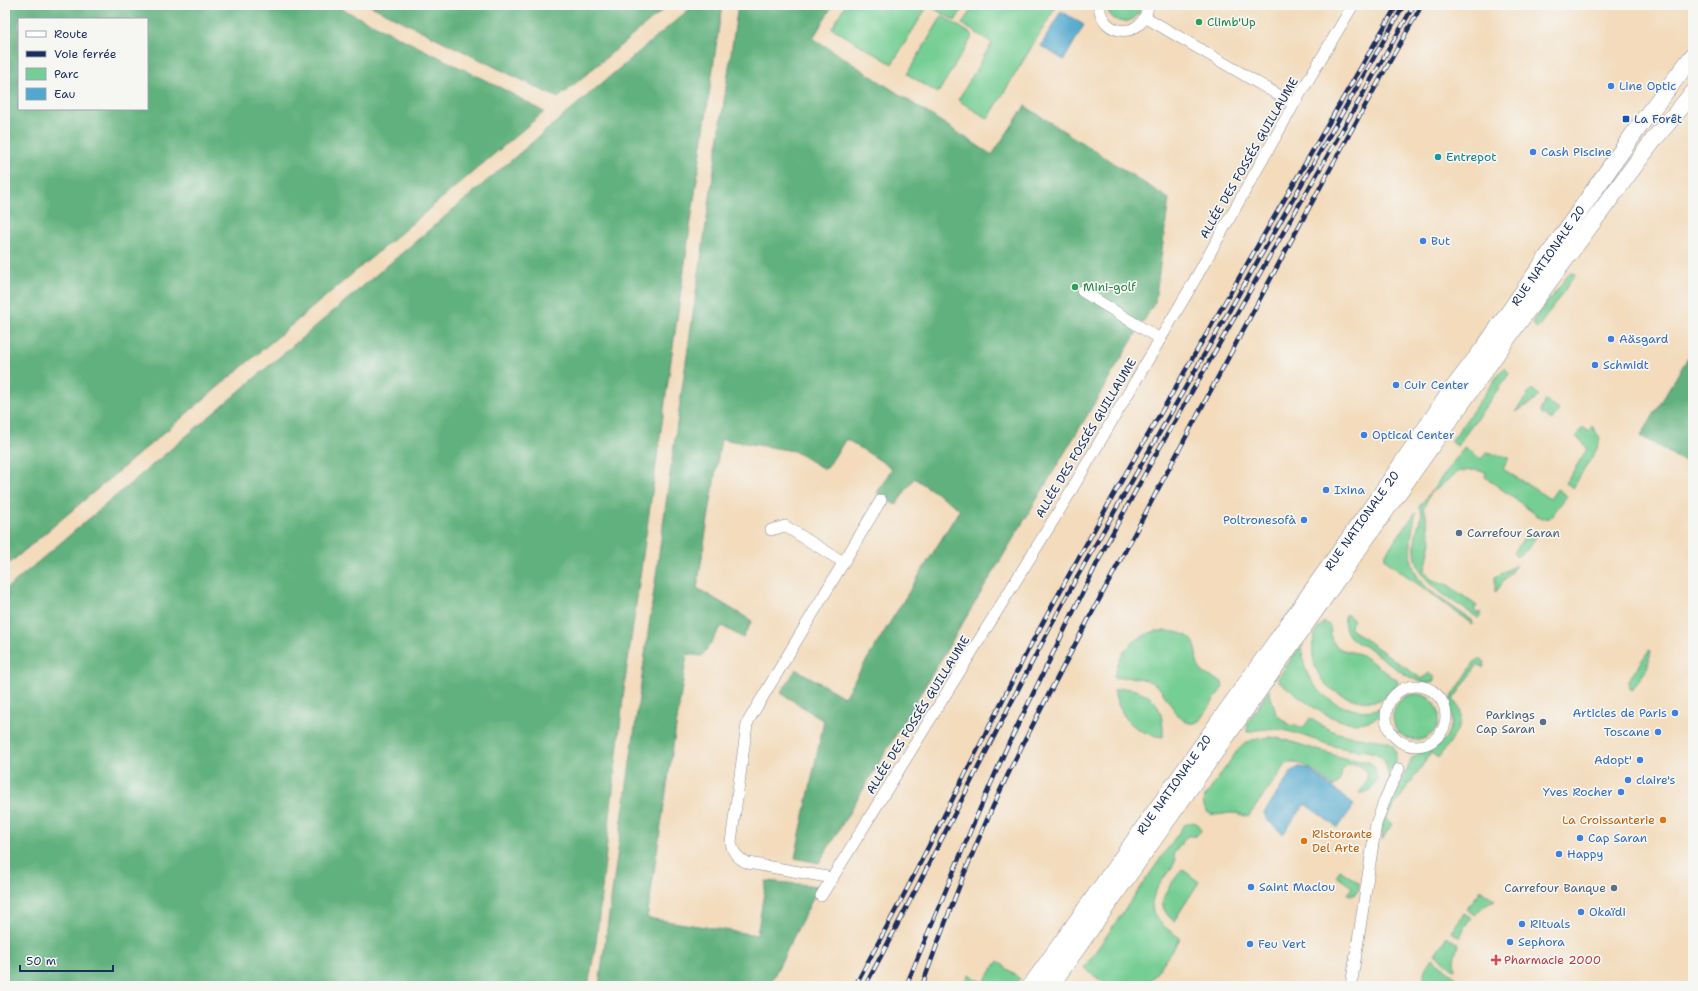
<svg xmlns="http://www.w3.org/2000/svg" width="1698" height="991" font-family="'Shantell Sans',sans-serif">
<rect width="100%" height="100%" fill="#f6f6f2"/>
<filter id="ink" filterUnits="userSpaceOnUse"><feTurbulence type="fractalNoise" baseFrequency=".025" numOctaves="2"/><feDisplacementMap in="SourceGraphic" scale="8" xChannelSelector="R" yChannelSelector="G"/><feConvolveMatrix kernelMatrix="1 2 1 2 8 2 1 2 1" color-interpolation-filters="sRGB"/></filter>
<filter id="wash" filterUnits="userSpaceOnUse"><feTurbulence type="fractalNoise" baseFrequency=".012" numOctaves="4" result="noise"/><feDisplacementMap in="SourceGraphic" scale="16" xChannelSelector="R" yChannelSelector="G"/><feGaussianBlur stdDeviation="0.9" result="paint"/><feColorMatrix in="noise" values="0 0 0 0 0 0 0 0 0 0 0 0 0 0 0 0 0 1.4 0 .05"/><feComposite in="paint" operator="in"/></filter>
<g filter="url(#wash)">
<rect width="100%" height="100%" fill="#f3dbbc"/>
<!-- green -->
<path fill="#75ce93" stroke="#487e78" d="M 845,5 L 924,5 L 927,7 L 892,64 L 832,28 Z
M 928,5 L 965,5 L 955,21 Z
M 974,5 L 1057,5 L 988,119 L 958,100 L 992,43 L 962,24 Z
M 1107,5 L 1141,5 C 1139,27 1108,27 1107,5 Z
M 942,16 L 973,35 L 938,93 L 907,74 Z
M 1570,273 L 1576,274 L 1537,329 L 1532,322 Z
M 1505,368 L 1509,374 L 1457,446 L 1452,442 L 1452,440 L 1501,371 Z
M 1532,389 L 1539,395 L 1533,402 L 1515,412 Z
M 1546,400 L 1559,410 L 1552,420 L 1541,413 L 1541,409 Z
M 1592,426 L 1600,438 L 1598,447 L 1573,488 L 1566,483 L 1587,449 L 1584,443 L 1576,437 L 1583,427 L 1588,432 Z
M 1465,447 L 1481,459 L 1487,452 L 1509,458 L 1503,469 L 1550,499 L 1557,489 L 1567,496 L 1550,518 L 1542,519 L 1485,477 L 1486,472 L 1476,470 L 1460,471 L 1430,493 L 1423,510 L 1425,511 L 1431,541 L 1425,571 L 1432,580 L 1447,584 L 1477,606 L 1474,610 L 1479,614 L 1481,611 L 1481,615 L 1478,618 C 1435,588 1399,575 1422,514 L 1419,507 Z
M 1416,512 C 1400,580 1421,585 1472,620 L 1472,624 L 1385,560 L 1385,554 Z
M 1538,534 L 1527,550 L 1516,557 L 1514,553 L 1523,539 Z
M 1516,565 L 1495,593 L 1495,577 Z
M 1346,614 L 1354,620 L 1349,628 L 1422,679 L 1429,673 L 1436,678 C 1434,680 1432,683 1429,683 C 1412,684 1381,657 1367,647 C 1352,642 1340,631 1346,614 Z
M 1324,622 L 1329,625 C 1332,630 1330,636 1332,640 C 1340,654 1352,650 1362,655 L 1397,680 L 1398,684 C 1394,689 1388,696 1382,699 C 1366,707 1333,695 1323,681 C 1311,665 1307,637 1324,622 Z
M 1155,631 C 1169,631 1193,630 1196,649 C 1197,658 1195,665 1203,672 C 1207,676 1216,679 1222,682 L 1223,687 L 1199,721 C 1180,733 1168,694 1156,685 C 1142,676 1129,677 1114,678 C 1119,652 1130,640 1155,631 Z
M 1302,644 L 1303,645 C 1297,684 1343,721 1380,708 L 1381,709 L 1380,716 C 1343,738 1306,701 1278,681 L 1278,678 Z
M 1649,650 L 1651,651 L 1647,669 L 1632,690 L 1629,688 L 1628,681 Z
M 1480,658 L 1485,662 L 1483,668 L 1478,664 L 1453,700 C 1455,701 1458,704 1459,707 C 1468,723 1447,746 1438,758 L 1431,753 L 1429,756 L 1385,819 L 1392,824 L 1382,840 L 1383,820 L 1385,819 L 1385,815 L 1412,758 L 1418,753 L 1431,750 L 1446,738 L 1452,723 L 1450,700 L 1475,661 Z
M 1122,688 C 1153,690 1164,706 1163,737 C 1135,734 1119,717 1114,690 Z
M 1269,690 L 1276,714 L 1289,725 L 1304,727 L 1310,718 C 1341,740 1355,735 1389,742 C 1401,751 1395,765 1389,776 L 1388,776 C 1387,768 1386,761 1380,756 C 1370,749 1358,751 1347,749 C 1323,745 1302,733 1278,729 C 1267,728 1257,730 1247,732 L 1248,722 Z
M1393 717a23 23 0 1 1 46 0a23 23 0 1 1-46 0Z
M 1269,737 L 1282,739 L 1344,758 L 1369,762 L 1374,766 L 1378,779 L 1369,792 L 1359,793 C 1362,789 1366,785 1367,780 C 1369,768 1355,760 1346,766 C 1340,770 1342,774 1340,780 C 1339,782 1336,785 1334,787 C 1319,776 1307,761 1287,763 L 1248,817 C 1243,815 1237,813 1232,813 C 1222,813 1208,820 1204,806 C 1203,802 1203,800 1205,797 L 1237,751 L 1243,745 L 1252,740 Z
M 1193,822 L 1196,823 L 1200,826 L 1201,831 L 1196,836 L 1187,836 L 1174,853 C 1174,855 1175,860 1175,862 C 1173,867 1167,873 1164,878 C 1142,908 1152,919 1180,938 L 1178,942 L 1147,986 L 1108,986 L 1084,968 L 1184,825 Z
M 1182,869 L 1199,882 L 1174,921 C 1150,903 1170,887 1182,869 Z
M 1340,870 L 1359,883 L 1359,888 L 1354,895 L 1350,896 L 1347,894 L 1352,887 L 1336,876 Z
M 1481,890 L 1495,900 L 1486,904 L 1474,915 L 1467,909 Z
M 1464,913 L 1471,918 L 1465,926 L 1460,938 L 1451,932 Z
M 1447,936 L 1458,944 L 1454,961 L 1455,970 L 1435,954 Z
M 1432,958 L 1456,977 L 1451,978 L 1445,986 L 1428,985 C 1420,974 1425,968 1432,958 Z
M 998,961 L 1020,979 L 1014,986 L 962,986 L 969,974 L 983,983 Z"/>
<!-- forest -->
<path fill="#60b17d" stroke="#3e706e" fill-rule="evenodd" d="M 5,5 L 334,5 L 505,90 L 544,112 L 5,567 ZM 19,19 L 147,19 L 147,109 L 19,109 Z
M 369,5 L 669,5 L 558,98 Z
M 694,5 L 722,5 L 625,681 L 596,943 L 588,986 L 5,986 L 5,590 Z
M 738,5 L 833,5 L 813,38 L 992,155 L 1025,106 L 1169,199 L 1155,302 L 819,863 L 795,858 L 824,721 L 781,693 L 796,669 L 844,697 L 960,509 L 914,478 L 896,505 L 877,493 L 892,468 L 846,439 L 827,468 L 824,469 L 794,451 L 721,439 L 697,588 L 752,621 L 743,638 L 722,626 L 702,656 L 687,654 L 647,918 L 757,935 L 766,881 L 819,886 L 769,986 L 599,986 L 677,424 Z
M 1693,349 L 1693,467 L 1641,436 Z"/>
<!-- water -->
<path fill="#51a8ce" stroke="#366c96" d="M 1061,11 L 1084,25 L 1064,60 L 1041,46 Z
M 1299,767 L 1309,769 L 1354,805 L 1338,828 L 1305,804 L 1283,834 L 1267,820 L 1264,813 L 1292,771 Z"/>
</g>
<g filter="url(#ink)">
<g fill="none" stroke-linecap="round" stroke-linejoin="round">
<defs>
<path id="minor" d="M 1099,5 C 1102,39 1145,39 1148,5
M 1145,17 L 1294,104
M 1082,291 L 1160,339
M 771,530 L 785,526 L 843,562
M1386 716a30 30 0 1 1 60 0a30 30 0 1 1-60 0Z
M 833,878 L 748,863 C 737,858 733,853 731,842 L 747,724 L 750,718 L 881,500
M 821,896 L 1062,506 L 1189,290 L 1294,104 L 1353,5
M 1351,986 L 1376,824 L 1386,797 L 1399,769"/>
<g id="primary">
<path id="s1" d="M 1031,986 L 1391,480 L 1449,394 L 1484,348 L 1611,166 L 1645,118 L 1693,56"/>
<path d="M 1050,986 L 1515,327 L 1655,138 L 1693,93"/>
</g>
</defs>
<!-- minor casing -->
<use href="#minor" stroke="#87858d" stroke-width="12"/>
<!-- primary casing -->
<use href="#primary" stroke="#87858d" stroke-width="18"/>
<!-- minor -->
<use href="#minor" stroke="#fff" stroke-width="11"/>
<!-- primary -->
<use href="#primary" stroke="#fff" stroke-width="17"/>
<defs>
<path id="rail" d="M 855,986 L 908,887 L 1029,648 L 1070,573 L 1126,473 L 1397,5
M 865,986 C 938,851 1004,712 1077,577 L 1404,5
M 906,986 L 972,827 L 1006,749 L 1107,543 L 1152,461 L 1414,5
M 922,986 C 949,911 977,837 1012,766 C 1058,673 1109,583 1157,491 C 1244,329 1330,165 1422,5"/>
</defs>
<!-- rail casing -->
<use href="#rail" stroke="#1b2f5e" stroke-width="4.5"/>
<!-- rail -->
<use href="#rail" stroke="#f6f6f2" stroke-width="3" stroke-dasharray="9" stroke-linecap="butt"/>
</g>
</g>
<!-- markers -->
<g fill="#2e9e5b" stroke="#f6f6f2" stroke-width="1.5">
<circle cx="1199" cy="22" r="4"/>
<circle cx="1075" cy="287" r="4"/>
</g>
<g fill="#3f7fe0" stroke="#f6f6f2" stroke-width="1.5">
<circle cx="1611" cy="86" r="4"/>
<circle cx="1533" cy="152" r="4"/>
<circle cx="1423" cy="241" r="4"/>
<circle cx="1611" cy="339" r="4"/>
<circle cx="1595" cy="365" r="4"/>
<circle cx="1396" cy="385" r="4"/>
<circle cx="1364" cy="435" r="4"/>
<circle cx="1326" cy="490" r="4"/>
<circle cx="1304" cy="520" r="4"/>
<circle cx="1675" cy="713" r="4"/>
<circle cx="1658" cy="732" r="4"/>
<circle cx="1640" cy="760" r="4"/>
<circle cx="1628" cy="780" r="4"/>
<circle cx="1621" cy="792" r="4"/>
<circle cx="1580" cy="838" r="4"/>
<circle cx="1559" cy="854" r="4"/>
<circle cx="1251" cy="887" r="4"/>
<circle cx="1581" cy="912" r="4"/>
<circle cx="1522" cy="924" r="4"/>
<circle cx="1510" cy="942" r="4"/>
<circle cx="1250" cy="944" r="4"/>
</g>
<rect fill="#1a4fb4" stroke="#f6f6f2" stroke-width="1.5" x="1622" y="115" width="8" height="8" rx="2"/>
<circle fill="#0f9aa8" stroke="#f6f6f2" stroke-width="1.5" cx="1438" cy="157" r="4"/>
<g fill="#5c6f8a" stroke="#f6f6f2" stroke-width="1.5">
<circle cx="1459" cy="533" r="4"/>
<circle cx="1543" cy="722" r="4"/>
<circle cx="1614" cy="888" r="4"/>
</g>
<g fill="#e8710a" stroke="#f6f6f2" stroke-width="1.5">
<circle cx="1663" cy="820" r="4"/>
<circle cx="1304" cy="841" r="4"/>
</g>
<path fill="#e0444e" stroke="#f6f6f2" stroke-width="1.5" d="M1494 954h4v4h4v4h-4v4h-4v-4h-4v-4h4z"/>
<g text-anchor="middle" stroke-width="3.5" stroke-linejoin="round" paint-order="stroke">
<!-- leisure labels -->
<g font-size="12" fill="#27864d" stroke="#f6f6f2" text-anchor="start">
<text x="1207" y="26">Climb'Up</text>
<text x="1083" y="291">Mini-golf</text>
</g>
<!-- shop labels -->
<g font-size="12" fill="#366cbe" stroke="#f6f6f2" text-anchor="start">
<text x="1619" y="90">Line Optic</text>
<text x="1541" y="156">Cash Piscine</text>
<text x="1431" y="245">But</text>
<text x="1619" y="343">Aäsgard</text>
<text x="1603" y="369">Schmidt</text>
<text x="1404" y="389">Cuir Center</text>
<text x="1372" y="439">Optical Center</text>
<text x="1334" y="494">Ixina</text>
<text x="1296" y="524" text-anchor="end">Poltronesofà</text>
<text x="1667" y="717" text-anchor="end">Articles de Paris</text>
<text x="1650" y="736" text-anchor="end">Toscane</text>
<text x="1632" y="764" text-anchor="end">Adopt'</text>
<text x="1636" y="784">claire's</text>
<text x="1613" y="796" text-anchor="end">Yves Rocher</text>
<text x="1588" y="842">Cap Saran</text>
<text x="1567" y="858">Happy</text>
<text x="1259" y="891">Saint Maclou</text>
<text x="1589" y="916">Okaïdi</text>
<text x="1530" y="928">Rituals</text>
<text x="1518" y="946">Sephora</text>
<text x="1258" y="948">Feu Vert</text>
</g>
<!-- transit labels -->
<g font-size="12" fill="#164399" stroke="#f6f6f2" text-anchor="start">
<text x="1634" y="123">La Forêt</text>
</g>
<!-- culture labels -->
<g font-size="12" fill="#0d838f" stroke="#f6f6f2" text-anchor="start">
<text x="1446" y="161">Entrepot</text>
</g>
<!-- street labels -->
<g font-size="12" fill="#1b2f5e" stroke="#f6f6f2">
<text transform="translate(1249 158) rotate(-60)" y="4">ALLÉE DES FOSSÉS GUILLAUME</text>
<text dy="4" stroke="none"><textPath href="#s1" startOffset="895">RUE NATIONALE 20</textPath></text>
<text transform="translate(1086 438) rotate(-59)" y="4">ALLÉE DES FOSSÉS GUILLAUME</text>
<text dy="4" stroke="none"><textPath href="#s1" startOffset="571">RUE NATIONALE 20</textPath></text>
<text transform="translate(918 715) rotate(-58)" y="4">ALLÉE DES FOSSÉS GUILLAUME</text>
<text dy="4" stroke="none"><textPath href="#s1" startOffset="247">RUE NATIONALE 20</textPath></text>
</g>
<!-- service labels -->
<g font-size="12" fill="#4e5e75" stroke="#f6f6f2" text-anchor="end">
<text x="1467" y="537" text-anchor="start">Carrefour Saran</text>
<text x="1535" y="719">Parkings<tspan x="1535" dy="14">Cap Saran</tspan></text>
<text x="1606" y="892">Carrefour Banque</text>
</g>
<!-- food labels -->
<g font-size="12" fill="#c56008" stroke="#f6f6f2" text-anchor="end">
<text x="1655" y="824">La Croissanterie</text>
<text x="1312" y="838" text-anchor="start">Ristorante<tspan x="1312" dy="14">Del Arte</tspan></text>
</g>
<!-- health labels -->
<g font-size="12" fill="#be3a42" stroke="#f6f6f2" text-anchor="start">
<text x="1504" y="964">Pharmacie 2000</text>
</g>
</g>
<!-- margin -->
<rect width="1698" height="991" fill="none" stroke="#f6f6f2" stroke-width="20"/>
<!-- legend -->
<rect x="18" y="18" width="130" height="92" fill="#f6f6f2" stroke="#9ea6b7"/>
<rect x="26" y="31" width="20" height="6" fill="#ffffff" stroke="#9ea6b7"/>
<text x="54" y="38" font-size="12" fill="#1b2f5e">Route</text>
<rect x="26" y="51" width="20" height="6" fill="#1b2f5e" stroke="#9ea6b7"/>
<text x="54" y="58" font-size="12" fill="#1b2f5e">Voie ferrée</text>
<rect x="26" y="68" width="20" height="12" fill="#75ce93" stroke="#9ea6b7"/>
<text x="54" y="78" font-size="12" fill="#1b2f5e">Parc</text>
<rect x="26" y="88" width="20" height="12" fill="#51a8ce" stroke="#9ea6b7"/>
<text x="54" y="98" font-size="12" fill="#1b2f5e">Eau</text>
<!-- scale -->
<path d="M20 965v6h93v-6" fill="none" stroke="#1b2f5e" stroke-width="2"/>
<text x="26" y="965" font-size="12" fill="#1b2f5e" stroke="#f6f6f2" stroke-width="3" paint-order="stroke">50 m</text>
</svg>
